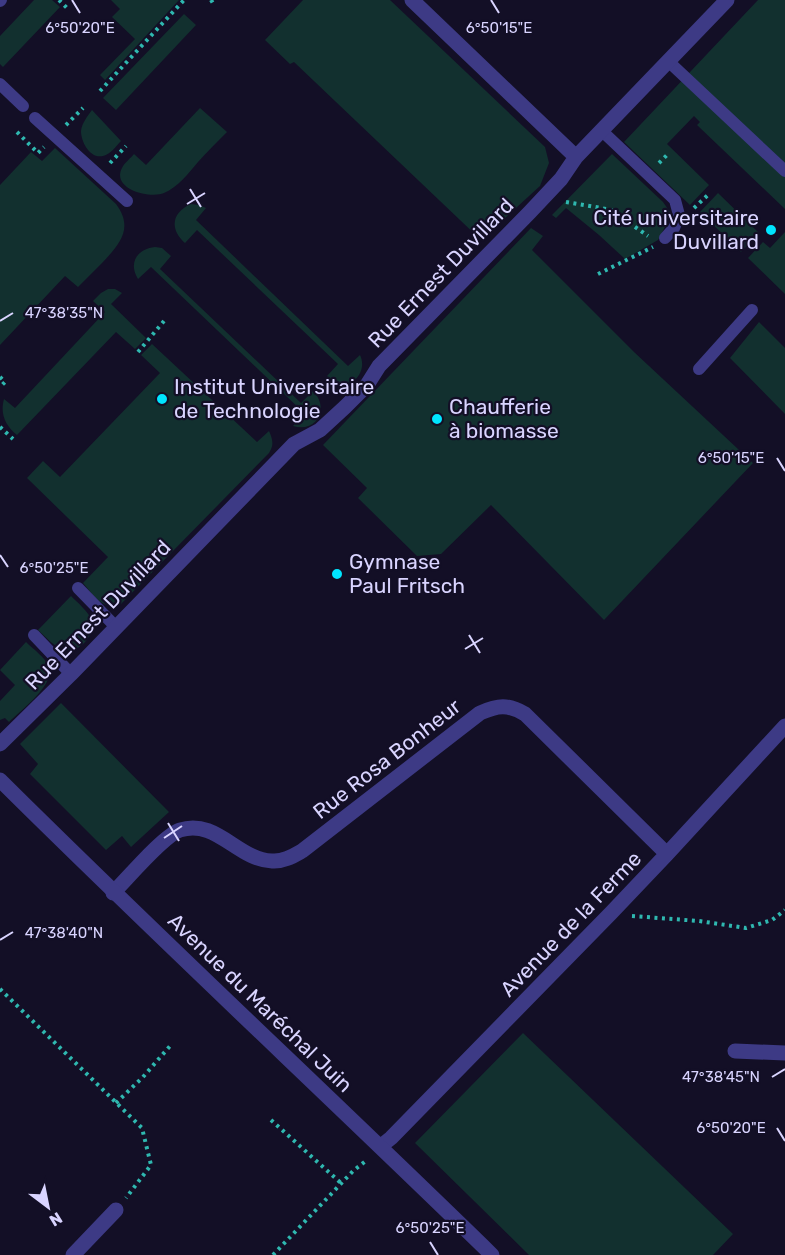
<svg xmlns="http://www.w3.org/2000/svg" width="785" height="1255" font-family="Rubik,sans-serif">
<rect width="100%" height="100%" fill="#130f26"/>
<!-- green -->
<path fill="#12302f" d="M 34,0 L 52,0 L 60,7 L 3,67 L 0,64 L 0,36 Z
M 111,0 L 179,0 L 105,80 L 100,75 L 135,39 L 112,17 L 120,9 Z
M 303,0 L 390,0 L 545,147 L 549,163 L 540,186 L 481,240 L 294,62 L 290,64 L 265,40 Z
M 758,0 L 785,0 L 785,209 L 697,125 L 700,122 L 694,116 L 667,144 L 709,185 L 690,205 L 624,142 Z
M 184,14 L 196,25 L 116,110 L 103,98 Z
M 200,108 L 227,132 C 217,142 207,152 198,162 C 188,174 178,187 164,193 C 150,199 111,189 122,168 C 124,163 131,158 134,154 L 146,165 Z
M 92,110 L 121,141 C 116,146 111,154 103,156 C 90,159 81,142 81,131 C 82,123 87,117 92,110 Z
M 55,148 L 116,204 C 134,228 120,244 102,263 C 94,271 86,279 78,287 L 65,276 L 0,345 L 0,185 L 31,152 L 42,161 Z
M 612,154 L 663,202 L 670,212 L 666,225 L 658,240 L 625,259 L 599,235 L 566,208 L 556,218 L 552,215 Z
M 718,193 L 759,233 L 741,252 L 700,212 Z
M 191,204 L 199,205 L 206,208 L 196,220 L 348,366 L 360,355 C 367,369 356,387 339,384 C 334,383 330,380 327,376 L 338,364 L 197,230 L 185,243 C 169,229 172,212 191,204 Z
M 531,228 L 543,236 L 532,250 L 634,352 L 753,463 L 604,620 L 491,505 L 441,554 L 417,556 L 358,498 L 367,488 L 323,445 Z
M 785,232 L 785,294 L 748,258 L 763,242 L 770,248 Z
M 155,247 L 162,248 L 171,256 L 160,269 L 301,403 L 313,391 C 330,408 317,433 293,426 L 304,413 L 151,267 L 138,279 C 128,263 137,249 155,247 Z
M 108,289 L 115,289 L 122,293 L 111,304 L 146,338 L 135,349 L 116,332 L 17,435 C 5,425 0,414 4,399 L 15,408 L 105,312 L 93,301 L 101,293 Z
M 759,322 L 785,348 L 785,414 L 730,358 Z
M 152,344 L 257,442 L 269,431 C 273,440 274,445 269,453 L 121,604 C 118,605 114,606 111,606 C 99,605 90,591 83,583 L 108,557 L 27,478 L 43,461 L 60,477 L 160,373 L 141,355 Z
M 71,596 C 78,603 88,611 92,621 C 96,635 78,654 64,650 C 53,646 46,637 38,630 Z
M 26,642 C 33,649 45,657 49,667 C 55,685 21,710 9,722 L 5,718 L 0,720 L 0,701 L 15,685 L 0,670 Z
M 61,703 L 169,812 L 131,847 L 122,836 L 106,850 L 30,774 L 38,764 L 20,744 Z
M 523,1033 L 733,1234 L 713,1255 L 529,1255 L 415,1143 Z"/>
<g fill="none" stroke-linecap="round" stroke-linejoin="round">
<!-- path -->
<path stroke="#2fb8b0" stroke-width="4" stroke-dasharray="3 4.5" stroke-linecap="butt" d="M 59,0 L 68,9
M 211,0 L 214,5
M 100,91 L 184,0
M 66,125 L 83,108
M 17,132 L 38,153 L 44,147
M 110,163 L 126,146
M 659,163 L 669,153
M 566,202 L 601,208 L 611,210 L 648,236
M 694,208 L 709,194
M 598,274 L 653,247
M 138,352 L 164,321
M 0,377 L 5,382 L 0,387
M 0,427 L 13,439
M 632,916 L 699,921 L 746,928 L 772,920 L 785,910
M 0,989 L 142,1128 L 151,1165 L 126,1198
M 116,1103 L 143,1077 L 170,1046
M 271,1120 L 342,1184
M 273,1255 L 353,1171 L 367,1160"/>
<!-- service -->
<path stroke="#3d3a85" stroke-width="12" d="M 0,1 L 1,0
M 668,61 L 785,171
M 0,84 L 23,106
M 35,118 L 127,201
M 602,131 L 675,200 L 679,215 L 674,228 L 665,238
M 699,369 L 752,310
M 78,588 L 116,627
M 34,635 L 71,674"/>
<!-- minor -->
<path stroke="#3d3a85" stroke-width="15" d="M 412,0 L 576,157
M 0,744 L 71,674 L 294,444 L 320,430 L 345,407 L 367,385 L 379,366 L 530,212 L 561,179 L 576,157 L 727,0
M 113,893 C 128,878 163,836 180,830 C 216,818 238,860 272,861 C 283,862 293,856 302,851 L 480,713 C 498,705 508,704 525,714 L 667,854
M 735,1051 L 785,1053
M 381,1146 L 391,1138 L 611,913 L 667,854 L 785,726
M 73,1255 L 116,1210"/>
<!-- tertiary -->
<path stroke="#3d3a85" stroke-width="15" d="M 0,780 C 162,941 329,1096 492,1255"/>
</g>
<!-- ticks -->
<path fill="none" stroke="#d9d4ff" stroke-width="2" d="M 72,0 L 80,13M 491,0 L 499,13M 190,189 L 201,207M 187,204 L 205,193M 0,321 L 13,313M 777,458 L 785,471M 0,555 L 8,567M 469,635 L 480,653M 465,649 L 483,638M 168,823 L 179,841M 164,838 L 182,826M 0,940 L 13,932M 772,1077 L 785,1069M 777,1128 L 785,1141M 430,1242 L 438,1255"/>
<!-- markers -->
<g fill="#00e5ff" stroke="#130f26" stroke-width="2">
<circle cx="771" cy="230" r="6"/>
<circle cx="162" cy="399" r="6"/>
<circle cx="437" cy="419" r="6"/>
<circle cx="337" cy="574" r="6"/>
</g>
<g text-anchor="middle" stroke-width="4.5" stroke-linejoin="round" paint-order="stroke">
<!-- poi labels -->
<g font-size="21" fill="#d9d4ff" stroke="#130f26" text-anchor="start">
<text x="759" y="225" text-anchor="end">Cité universitaire<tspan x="759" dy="24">Duvillard</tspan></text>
<text x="174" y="394">Institut Universitaire<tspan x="174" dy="24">de Technologie</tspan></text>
<text x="449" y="414">Chaufferie<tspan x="449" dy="24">à biomasse</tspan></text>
<text x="349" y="569">Gymnase<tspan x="349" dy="24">Paul Fritsch</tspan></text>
</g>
<!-- street labels -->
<g font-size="21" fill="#d9d4ff" stroke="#130f26">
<text transform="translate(441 273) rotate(-46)" y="7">Rue Ernest Duvillard</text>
<text transform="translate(98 615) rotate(-46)" y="7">Rue Ernest Duvillard</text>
<text transform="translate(387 759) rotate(-38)" y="7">Rue Rosa Bonheur</text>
<text transform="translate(571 924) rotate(-46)" y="7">Avenue de la Ferme</text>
<text transform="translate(260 1003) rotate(44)" y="7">Avenue du Maréchal Juin</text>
</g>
</g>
<g font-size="15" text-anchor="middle" fill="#d9d4ff" stroke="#130f26" stroke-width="4.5" stroke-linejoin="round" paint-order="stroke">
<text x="80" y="33">6°50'20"E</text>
<text x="499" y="33">6°50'15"E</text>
<text x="64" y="318">47°38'35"N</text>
<text x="731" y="463">6°50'15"E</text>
<text x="54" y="573">6°50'25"E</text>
<text x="64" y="938">47°38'40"N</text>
<text x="721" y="1082">47°38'45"N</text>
<text x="731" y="1133">6°50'20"E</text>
<text x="430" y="1233">6°50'25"E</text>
</g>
<!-- north arrow -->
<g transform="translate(48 1207) rotate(148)" stroke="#130f26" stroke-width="4.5" paint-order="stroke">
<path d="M0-4.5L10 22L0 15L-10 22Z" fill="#d9d4ff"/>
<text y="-9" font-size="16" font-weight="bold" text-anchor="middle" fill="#d9d4ff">N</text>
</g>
</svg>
